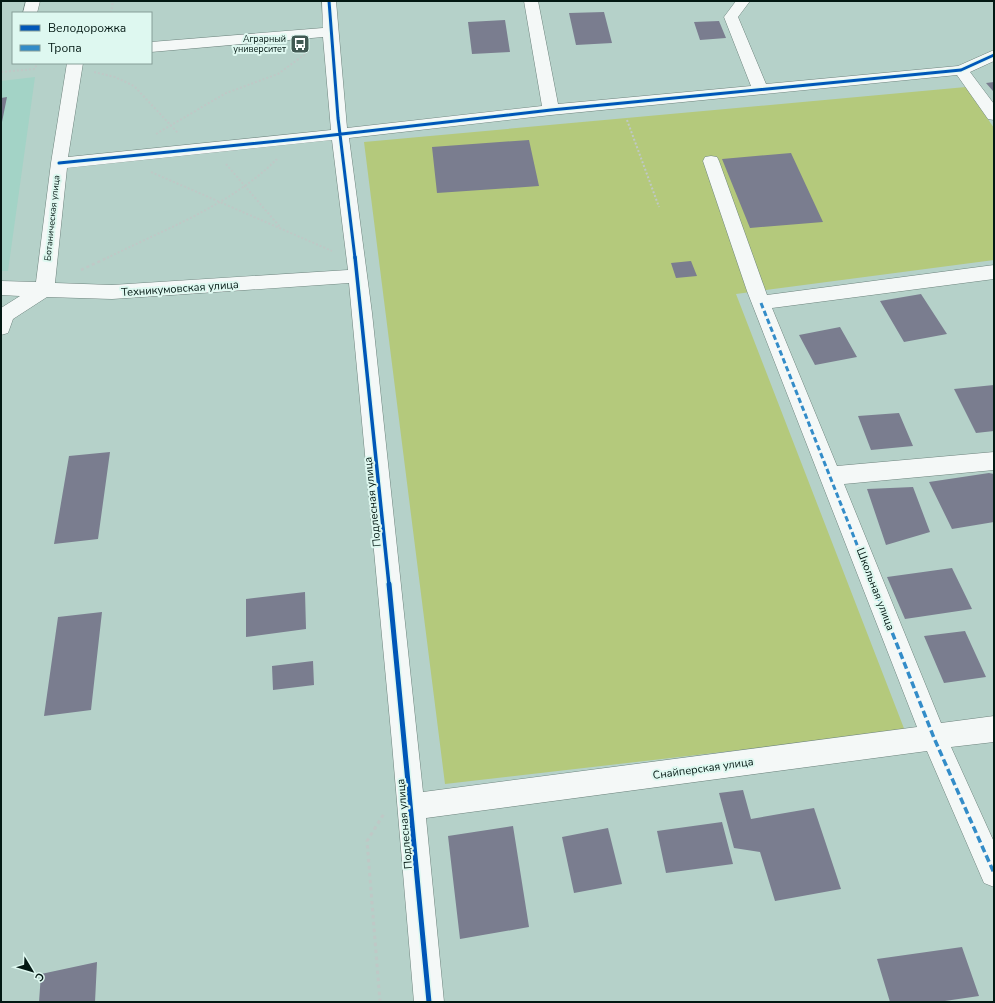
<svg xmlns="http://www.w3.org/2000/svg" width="995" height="1003" font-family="'Nunito Sans',sans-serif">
<rect width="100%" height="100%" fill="#b5d1c9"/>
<!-- built -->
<path fill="#a3d3c6" d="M 35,77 L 8,271 L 1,271 L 1,81 Z"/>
<!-- green -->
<path fill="#b4c97c" d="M 966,87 L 994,128 L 994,260 L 736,294 L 905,731 L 445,784 L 364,142 Z"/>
<!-- building -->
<path fill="#7a7d8f" d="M 604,12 L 612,43 L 576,45 L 569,13 Z
M 505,20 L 510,52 L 472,54 L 468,22 Z
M 719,21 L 726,38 L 700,40 L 694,22 Z
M 994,82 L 994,91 L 993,91 L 986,83 Z
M 7,97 L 2,122 L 1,122 L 1,98 Z
M 529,140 L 539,186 L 437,193 L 432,147 Z
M 791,153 L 823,222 L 750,228 L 722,159 Z
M 691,261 L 697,276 L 676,278 L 671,263 Z
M 921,294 L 947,334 L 904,342 L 880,301 Z
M 840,327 L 857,357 L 815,365 L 799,335 Z
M 994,385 L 994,431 L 976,433 L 954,389 Z
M 899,413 L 913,446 L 871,450 L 858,416 Z
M 110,452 L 98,539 L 54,544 L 69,456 Z
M 989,473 L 994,474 L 994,522 L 952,529 L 929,482 Z
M 913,487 L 930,532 L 886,545 L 867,489 Z
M 952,568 L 972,609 L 905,619 L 887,577 Z
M 305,592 L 306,629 L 246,637 L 246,599 Z
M 102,612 L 91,710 L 44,716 L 58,617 Z
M 965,631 L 986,677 L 944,683 L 924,636 Z
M 313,661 L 314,685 L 273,690 L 272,666 Z
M 743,790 L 751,819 L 814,808 L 841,889 L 775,901 L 760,852 L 734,848 L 719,793 Z
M 722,822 L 733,864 L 666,873 L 657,831 Z
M 513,826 L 529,927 L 460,939 L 448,836 Z
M 608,828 L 622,884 L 574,893 L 562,837 Z
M 962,947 L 979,996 L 938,1002 L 890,1002 L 877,959 Z
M 97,962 L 95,1002 L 39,1002 L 41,974 Z"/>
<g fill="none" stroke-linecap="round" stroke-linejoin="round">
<defs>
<path id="minor" d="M 26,1 L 40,1 L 37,13 L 23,13 Z
M 322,1 L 336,1 L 347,128 L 542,106 L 524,1 L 538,1 L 558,104 L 751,86 L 724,17 L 736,1 L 750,1 L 738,17 L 766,84 L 958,66 L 994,50 L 994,61 L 970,72 L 994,104 L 994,120 L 988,119 L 957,75 L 551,115 L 349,138 L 372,313 L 423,792 L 917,727 L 747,291 L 703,161 L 705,157 L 711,156 L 717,157 L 719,161 L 767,295 L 994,265 L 994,279 L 772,308 L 837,466 L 994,452 L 994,470 L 844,484 L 941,723 L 994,716 L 994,742 L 951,747 L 994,842 L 994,887 L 984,883 L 927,751 L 426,818 L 444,1002 L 414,1002 L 392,743 L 349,283 L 112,299 L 47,297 L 13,319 L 8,333 L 1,335 L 1,308 L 20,296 L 1,295 L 1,281 L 36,282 L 51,163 L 67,63 L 83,63 L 68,157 L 331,130 L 323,37 L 151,52 L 151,42 L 323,28 ZM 332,140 L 348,270 L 112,285 L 55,283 L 67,168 Z"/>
</defs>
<!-- minor casing -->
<use href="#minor" stroke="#6e847e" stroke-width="1"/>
<!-- path-far2 -->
<path stroke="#bfc8c6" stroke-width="2" stroke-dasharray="2 2" stroke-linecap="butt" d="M 111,13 L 113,1
M 1,72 L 35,69 L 37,63
M 94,72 L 115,77 L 134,86 L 178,133
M 627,120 L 659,207
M 156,134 L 226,93 L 278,74 L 308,52
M 226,164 L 280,227
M 151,172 L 332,251
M 107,258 C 165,229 231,205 277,159"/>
<!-- path-far1 -->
<path stroke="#bfc8c6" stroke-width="2.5" stroke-dasharray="3 3" stroke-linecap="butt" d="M 81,270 L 109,257"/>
<!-- path -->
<path stroke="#bfc8c6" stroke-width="3" stroke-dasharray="3.5 3.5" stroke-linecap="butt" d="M 380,1002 L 367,841 L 385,812"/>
<!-- minor -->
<use href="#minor" fill="#f4f8f7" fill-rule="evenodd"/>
<!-- quiet-far1 -->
<path stroke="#338cc8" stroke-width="3" stroke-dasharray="5.5 3" stroke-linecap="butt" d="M 761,303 L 873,585"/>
<!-- quiet -->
<path stroke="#338cc8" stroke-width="3.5" stroke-dasharray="7 3.5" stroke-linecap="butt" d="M 873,584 L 934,738 L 994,873"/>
<defs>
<path id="cycleway-far2" d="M 329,1 L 338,118 L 355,258
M 59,163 L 298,139 L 551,110 L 961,70 L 994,55"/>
<path id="cycleway-far1" d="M 355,257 L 389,585"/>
<path id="cycleway" d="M 389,584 L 429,1002"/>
</defs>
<!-- cycleway-far2 casing -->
<use href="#cycleway-far2" stroke="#def8f0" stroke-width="5"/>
<!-- cycleway-far1 casing -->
<use href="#cycleway-far1" stroke="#def8f0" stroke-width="6"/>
<!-- cycleway casing -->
<use href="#cycleway" stroke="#def8f0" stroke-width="8"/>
<!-- cycleway-far2 -->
<use href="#cycleway-far2" stroke="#0057b8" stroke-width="3"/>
<!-- cycleway-far1 -->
<use href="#cycleway-far1" stroke="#0057b8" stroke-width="3.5"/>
<!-- cycleway -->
<use href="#cycleway" stroke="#0057b8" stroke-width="5"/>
</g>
<!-- icons -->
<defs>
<symbol id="bus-square" viewBox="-11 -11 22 22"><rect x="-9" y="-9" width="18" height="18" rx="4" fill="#415953" stroke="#def8f0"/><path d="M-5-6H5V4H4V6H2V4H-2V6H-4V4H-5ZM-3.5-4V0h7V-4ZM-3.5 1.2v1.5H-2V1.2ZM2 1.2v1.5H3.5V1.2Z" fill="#fff"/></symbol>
</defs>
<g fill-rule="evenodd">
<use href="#bus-square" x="289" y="33" width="22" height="22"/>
</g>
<g text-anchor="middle" stroke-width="4" stroke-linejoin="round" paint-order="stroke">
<!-- far-poi labels -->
<g font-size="9" fill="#031813" stroke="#def8f0" text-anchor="end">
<text x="286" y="42">Аграрный<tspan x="286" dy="10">университет</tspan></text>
</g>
<!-- far-street labels -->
<g font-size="9" fill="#031813" stroke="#def8f0">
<text transform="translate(52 218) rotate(-84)" y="3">Ботаническая улица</text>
</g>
<!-- street labels -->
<g font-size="11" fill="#031813" stroke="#def8f0">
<text transform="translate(180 288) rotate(-4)" y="4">Техникумовская улица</text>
<text transform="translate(372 502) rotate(-96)" y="4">Подлесная улица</text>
<text transform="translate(876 589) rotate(69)" y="4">Школьная улица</text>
<text transform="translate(703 768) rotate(-8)" y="4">Снайперская улица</text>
<text transform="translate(404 824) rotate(-95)" y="4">Подлесная улица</text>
</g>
</g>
<!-- border -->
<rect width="995" height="1003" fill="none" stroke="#031813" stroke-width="4"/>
<!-- legend -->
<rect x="12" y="12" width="140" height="52" fill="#def8f0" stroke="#869e98"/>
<rect x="20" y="25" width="20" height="6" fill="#0057b8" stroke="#869e98"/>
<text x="48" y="32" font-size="12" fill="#031813">Велодорожка</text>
<rect x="20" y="45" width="20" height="6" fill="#338cc8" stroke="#869e98"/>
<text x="48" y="52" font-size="12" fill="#031813">Тропа</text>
<!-- north arrow -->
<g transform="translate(32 971) rotate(128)" stroke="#def8f0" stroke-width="3" paint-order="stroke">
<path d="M0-3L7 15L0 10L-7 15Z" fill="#031813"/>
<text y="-6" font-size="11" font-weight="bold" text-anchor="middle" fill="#031813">С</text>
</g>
</svg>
